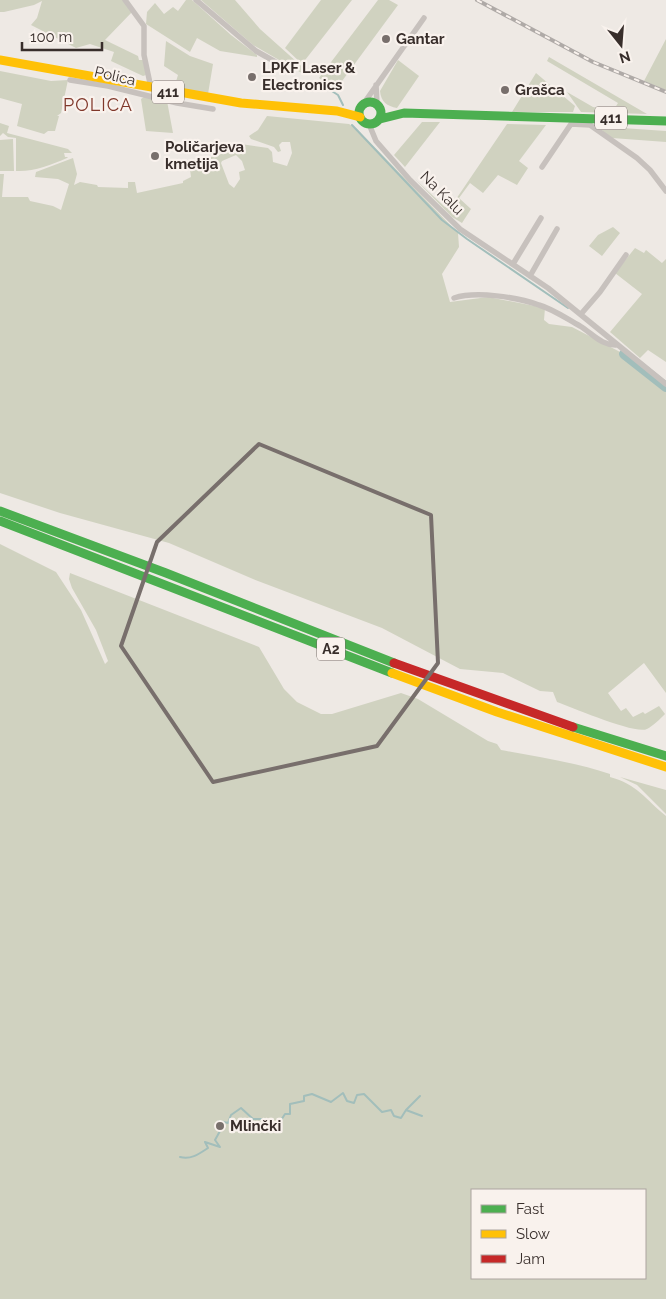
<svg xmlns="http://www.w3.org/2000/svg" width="666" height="1299" font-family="Raleway,sans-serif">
<rect width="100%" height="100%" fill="#eee9e4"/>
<!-- green -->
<path fill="#d0d2c0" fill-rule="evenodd" d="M 0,0 L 124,0 L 133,11 L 105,40 L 138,56 L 139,60 L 143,60 L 146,75 L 143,76 L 111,61 L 114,52 L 90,44 L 76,48 L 31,25 L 37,18 L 42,1 L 34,5 L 4,12 L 0,12 Z
M 186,0 L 192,0 L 231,35 L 257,55 L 257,57 L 220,51 L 197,38 L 190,52 L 146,24 L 147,12 L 155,3 L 164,14 L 173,7 L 178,11 Z
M 201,0 L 235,0 L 260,29 L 307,71 L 308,74 L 305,75 L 253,45 Z
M 321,0 L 352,0 L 302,64 L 285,48 Z
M 378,0 L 389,0 L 398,5 L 345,77 L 336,89 L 319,78 Z
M 666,39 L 666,90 L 644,81 Z
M 166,41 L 190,56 L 213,64 L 208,94 L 174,88 L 178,75 L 164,66 Z
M 549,57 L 647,114 L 581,112 L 567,92 L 593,107 L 613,111 L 618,103 L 547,61 Z
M 398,60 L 419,76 L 397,108 C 387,106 381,102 380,91 Z
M 0,71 L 51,81 L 68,80 L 61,113 L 57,116 L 59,116 L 55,131 L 48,131 L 44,134 L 17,126 L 22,104 L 0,98 Z
M 536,73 L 575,106 L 573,112 L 512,112 Z
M 144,97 L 167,101 L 173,133 L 146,131 L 141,99 Z
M 267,116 L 349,124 L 357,129 L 458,233 L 459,247 L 442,274 L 450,302 L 488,297 L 545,308 L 544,320 L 549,324 L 572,327 L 624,354 L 666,389 L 666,693 L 644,663 L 608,693 L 621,711 L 626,708 L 633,717 L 643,712 L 645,714 L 659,706 L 665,714 C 660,719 653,726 647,729 C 636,735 571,707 557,702 L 553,692 L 540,691 L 503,673 L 460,669 L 382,628 L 253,579 L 169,543 L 60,513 L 0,493 L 0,174 L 4,174 L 2,197 L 28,197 L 30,201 L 53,206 L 61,210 L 69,184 L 58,179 L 35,177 L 36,172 L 73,158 L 77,174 L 74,185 L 80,182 L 97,185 L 98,187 L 128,188 L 128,182 L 135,182 L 137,193 L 183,183 L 183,181 L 191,177 L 190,169 L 208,165 L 211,157 L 235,150 L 234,143 L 268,148 L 272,152 L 273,162 L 287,166 L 292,153 L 290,142 L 282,142 L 279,145 L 281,151 L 278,152 L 274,147 L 251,139 L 249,136 L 258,130 ZM 236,155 L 242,161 L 245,170 L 239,172 L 240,179 L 234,188 L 229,184 L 221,163 L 222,161 Z
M 422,122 L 440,122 L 405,167 L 394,155 Z
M 0,123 L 9,126 L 7,133 L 68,149 L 72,153 L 64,153 L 65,157 L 68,157 L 67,158 C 51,165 33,172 16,171 L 16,138 L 8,137 L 3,133 L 0,136 Z
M 507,124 L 546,125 L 519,161 L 528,168 L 517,185 L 498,175 L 483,193 L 470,183 L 459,198 L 471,209 L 462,223 L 452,217 L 415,179 L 445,207 L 450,208 Z
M 607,127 L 666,131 L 666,142 L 612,138 L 603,132 L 602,130 Z
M 13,139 L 14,171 L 0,171 L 0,140 Z
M 613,227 L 620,233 L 602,256 L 589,246 L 598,235 Z
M 635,248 L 644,253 L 646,250 L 662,263 L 666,259 L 666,362 L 648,350 L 640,358 L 610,332 L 642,294 L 615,273 Z
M 0,544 L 56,572 L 81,610 L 105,664 L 108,661 L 96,630 L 72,588 L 69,579 L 70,573 L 259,647 L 284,689 L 297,702 L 321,714 L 332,714 L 401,693 L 418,699 L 488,741 L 497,744 L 501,750 C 538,757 574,762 610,774 L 610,777 C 637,784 645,799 666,816 L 666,1299 L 0,1299 ZM 645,1190 L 645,1278 L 472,1278 L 472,1190 Z
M 620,777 L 666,790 L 666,814 L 637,785 Z"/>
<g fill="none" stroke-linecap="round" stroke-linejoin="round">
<!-- stream -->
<path stroke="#a2bebb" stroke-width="2" d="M 316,81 L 338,95 L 343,105
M 352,125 L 442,220 L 467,239 L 568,308
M 406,1110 L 420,1096
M 180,1157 C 191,1160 199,1154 208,1148 L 205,1142 L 220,1147 L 215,1140 L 220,1131 L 219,1121 L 228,1123 L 231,1115 L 241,1108 L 253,1119 L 262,1119 L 267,1125 L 276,1128 L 285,1114 L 290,1114 L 290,1104 L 304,1101 L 304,1096 L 312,1094 L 331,1102 L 343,1093 L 347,1101 L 354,1103 L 357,1095 L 364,1094 L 382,1112 L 391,1110 L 394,1116 L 401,1118 L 406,1110 L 422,1116"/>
<!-- river -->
<path stroke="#a2bebb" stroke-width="10" d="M 624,354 L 666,387"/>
<!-- street -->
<path stroke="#c7c1bd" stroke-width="5.5" d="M 125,0 L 144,26 L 144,55 L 151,88
M 196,0 L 256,51 L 290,70
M 70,80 L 108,86 L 177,103 L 213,109
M 376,85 L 377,104
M 364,103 L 424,18
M 586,118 L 590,125 L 637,158 L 650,170 L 666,191
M 369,124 L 376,141 L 383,149 L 410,180 L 460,229 L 548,288 L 666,384
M 542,167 L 571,124 L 590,125
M 513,264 L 541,218
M 530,276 L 557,229
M 454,298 C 476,291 517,297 539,305 C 553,309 567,319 580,326 C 593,334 602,346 617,345
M 581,314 L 600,292 L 626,255"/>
<!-- fast -->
<path stroke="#4caf50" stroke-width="9" d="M359 113a11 11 0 1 1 22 0a11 11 0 1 1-22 0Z
M 380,119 L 404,113 L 666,121
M 0,511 L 166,573 L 394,663
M 0,521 L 392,673
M 573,727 L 666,756"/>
<!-- slow -->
<path stroke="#ffc107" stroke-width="9" d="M 0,60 L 241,103 L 337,111 L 360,117
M 392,673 L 497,712 L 666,767"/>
<!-- jam -->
<path stroke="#c62828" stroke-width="9" d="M 394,663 L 573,727"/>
<defs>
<path id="rail" d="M 477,0 L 593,62 L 666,92"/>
</defs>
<!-- rail casing -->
<use href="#rail" stroke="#afaaa7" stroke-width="4"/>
<!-- rail -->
<use href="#rail" stroke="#f9f2ed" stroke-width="2" stroke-dasharray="5.5" stroke-linecap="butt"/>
</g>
<!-- marked area -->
<path fill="none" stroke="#786f6c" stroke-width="4" stroke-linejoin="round" d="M 259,444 L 431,515 L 438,663 L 377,746 L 213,782 L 121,646 L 157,542 Z"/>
<!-- markers -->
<g fill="#786f6c" stroke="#f9f2ed" stroke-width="2">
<circle cx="386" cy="39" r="5"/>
<circle cx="252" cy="77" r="5"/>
<circle cx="505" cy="90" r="5"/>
<circle cx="155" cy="156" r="5"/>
<circle cx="220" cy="1126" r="5"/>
</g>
<g text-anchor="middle" stroke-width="4.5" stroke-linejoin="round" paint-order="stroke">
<!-- shield labels -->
<g fill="#f9f2ed" stroke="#726965" stroke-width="1">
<rect x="152" y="80.5" width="32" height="23" rx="4"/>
<rect x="595" y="106.5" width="32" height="23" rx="4"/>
<rect x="317" y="637.5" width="28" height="23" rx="4"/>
</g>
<g font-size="14" font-weight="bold" fill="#382e2b">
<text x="168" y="97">411</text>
<text x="611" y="123">411</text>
<text x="331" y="654">A2</text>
</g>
<!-- poi labels -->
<g font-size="15" font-weight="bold" fill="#382e2b" stroke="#f9f2ed" text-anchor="start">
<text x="396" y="44">Gantar</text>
<text x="262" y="73">LPKF Laser &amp;<tspan x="262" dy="17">Electronics</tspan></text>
<text x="515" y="95">Grašca</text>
<text x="165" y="152">Poličarjeva<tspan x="165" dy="17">kmetija</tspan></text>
<text x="230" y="1131">Mlinčki</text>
</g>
<!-- street labels -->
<g font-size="15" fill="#382e2b" stroke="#f9f2ed">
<text transform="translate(115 76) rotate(13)" y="5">Polica</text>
<text transform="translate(442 193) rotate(45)" y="5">Na Kalu</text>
</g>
<!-- quarter labels -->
<g font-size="18" letter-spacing="1" fill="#80382b" stroke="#f9f2ed">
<text x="98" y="111">POLICA</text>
</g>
</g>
<!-- legend -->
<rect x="471" y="1189" width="175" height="90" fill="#f9f2ed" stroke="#aca49f"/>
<rect x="481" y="1205" width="25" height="8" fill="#4caf50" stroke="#aca49f"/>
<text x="516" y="1214" font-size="15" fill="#382e2b">Fast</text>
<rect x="481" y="1230" width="25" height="8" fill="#ffc107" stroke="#aca49f"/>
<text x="516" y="1239" font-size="15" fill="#382e2b">Slow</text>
<rect x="481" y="1255" width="25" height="8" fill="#c62828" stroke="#aca49f"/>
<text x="516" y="1264" font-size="15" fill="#382e2b">Jam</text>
<!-- north arrow -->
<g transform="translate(621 45) rotate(163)" stroke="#f9f2ed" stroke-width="4" paint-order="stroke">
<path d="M0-4L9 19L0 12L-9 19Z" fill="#382e2b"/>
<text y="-8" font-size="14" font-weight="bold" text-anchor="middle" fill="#382e2b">N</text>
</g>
<!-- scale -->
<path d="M22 42v8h80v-8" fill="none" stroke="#382e2b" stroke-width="2.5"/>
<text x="30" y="42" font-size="15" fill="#382e2b" stroke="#f9f2ed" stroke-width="4" paint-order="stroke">100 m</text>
</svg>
